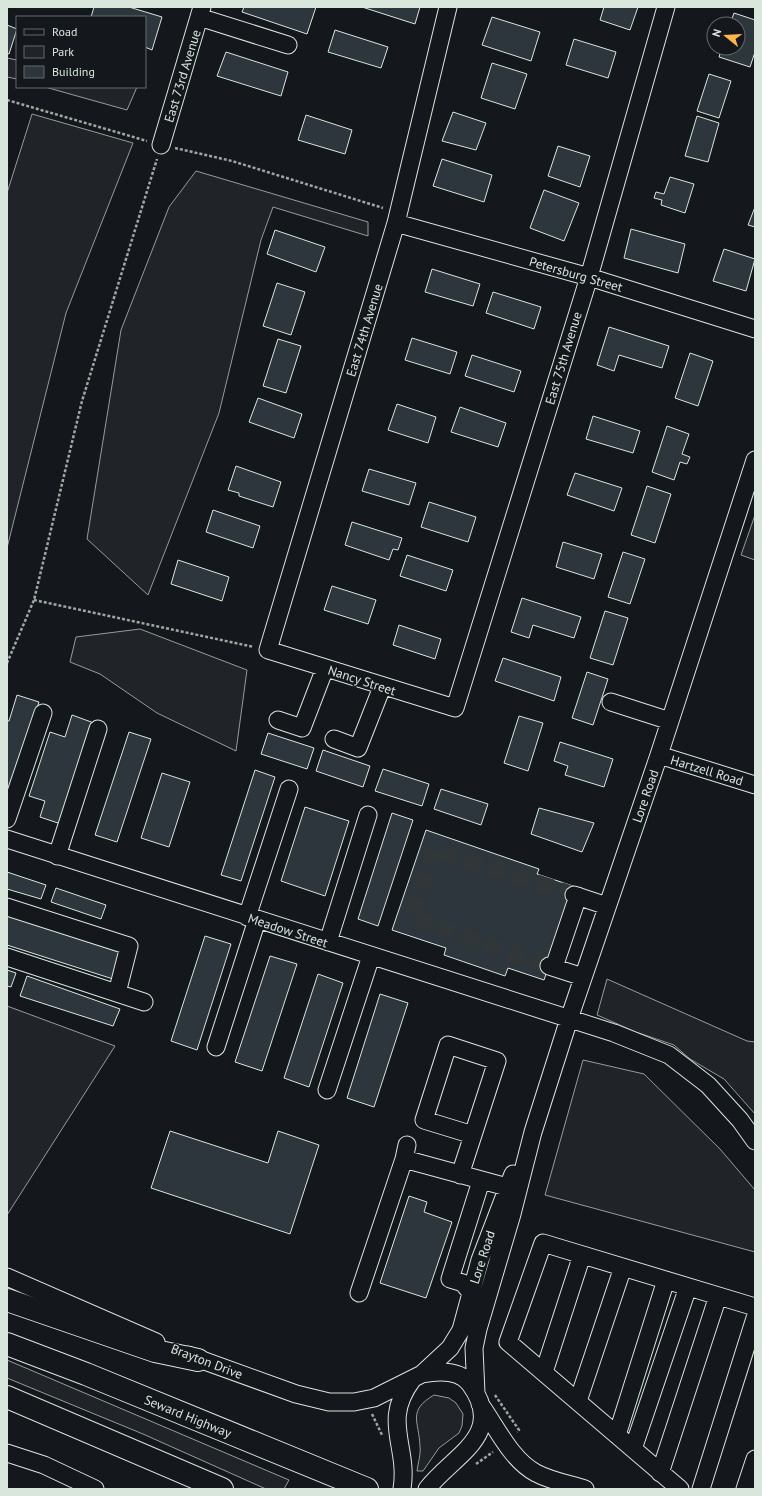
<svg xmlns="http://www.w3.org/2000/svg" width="762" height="1496" font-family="'PT Sans',sans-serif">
<rect width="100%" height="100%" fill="#14181c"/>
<!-- green -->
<path fill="#202428" stroke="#939e99" d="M 7,58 L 17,60 L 17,79 L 7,77 Z
M 45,87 L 137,87 L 127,110 Z
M 32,114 L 133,143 L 66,313 L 7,548 L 7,193 Z
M 196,171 L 368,222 L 368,236 L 273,207 L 261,240 L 219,413 L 148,595 L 87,539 L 121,330 L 169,207 Z
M 755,515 L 755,560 L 741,555 Z
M 140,629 L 247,670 L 236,751 L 157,713 L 100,674 L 70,662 L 76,637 Z
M 607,979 L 747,1041 L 755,1042 L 755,1114 L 724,1079 L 690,1059 L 674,1045 L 636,1032 L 597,1015 Z
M 7,1006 L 115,1046 L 7,1215 Z
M 583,1060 L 644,1074 L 720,1149 L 755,1190 L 755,1252 L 545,1195 Z
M 7,1360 L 289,1480 L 284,1489 L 266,1489 L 143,1434 L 7,1378 Z
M 434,1395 L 449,1398 L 456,1403 L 463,1414 L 462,1426 L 459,1433 L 439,1448 L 423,1471 L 417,1471 C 418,1463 421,1454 420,1446 C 419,1421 407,1411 434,1395 Z"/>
<!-- building -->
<path fill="#2c363c" stroke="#d8e6dc" d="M 94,7 L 129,7 L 162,17 L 152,50 L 145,47 L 145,17 L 91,17 Z
M 244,7 L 316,7 L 307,34 L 242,12 Z
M 362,7 L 420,7 L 415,24 Z
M 604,7 L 638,7 L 630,30 L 600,20 Z
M 734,13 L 755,20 L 755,52 L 750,67 L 719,57 L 722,48 L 738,48 L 738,24 L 730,24 Z
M 492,17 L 540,32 L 531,61 L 482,45 Z
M 7,25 L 17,29 L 9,54 L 7,53 Z
M 335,30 L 388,47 L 381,68 L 328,52 Z
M 574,39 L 616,52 L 608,78 L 566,65 Z
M 226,52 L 288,72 L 281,96 L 217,76 Z
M 492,63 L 527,74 L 515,109 L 481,98 Z
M 709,74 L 731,81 L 719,118 L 697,111 Z
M 453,112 L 486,123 L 476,150 L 442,141 Z
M 306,115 L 352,130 L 345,154 L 298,140 Z
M 697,116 L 719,123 L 708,162 L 685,156 Z
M 558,146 L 590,156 L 580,187 L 548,176 Z
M 442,159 L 492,175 L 484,202 L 433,186 Z
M 670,177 L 694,184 L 685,213 L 661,205 L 662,200 L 654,198 L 656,192 L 664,194 Z
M 544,190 L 579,203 L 564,241 L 530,228 Z
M 755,207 L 755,227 L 748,225 Z
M 631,229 L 685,244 L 678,273 L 624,258 Z
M 275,230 L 325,247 L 316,272 L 267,254 Z
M 724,249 L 755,259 L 746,291 L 713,281 Z
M 432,269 L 480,284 L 473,306 L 425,292 Z
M 277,283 L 305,292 L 291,335 L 263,326 Z
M 493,292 L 541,307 L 534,329 L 486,313 Z
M 609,327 L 669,346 L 662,368 L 619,355 L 614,371 L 597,365 Z
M 412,338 L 457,352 L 450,374 L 405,360 Z
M 278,339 L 301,346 L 286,393 L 263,386 Z
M 690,353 L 713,361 L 698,406 L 675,398 Z
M 472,355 L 521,371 L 514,392 L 465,376 Z
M 258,398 L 302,414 L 294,438 L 249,422 Z
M 397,404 L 436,417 L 428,443 L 388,430 Z
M 460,407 L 506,423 L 498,447 L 451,432 Z
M 593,416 L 640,431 L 633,453 L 586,439 Z
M 667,426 L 689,434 L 682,454 L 690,457 L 687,464 L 680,462 L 674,480 L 652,472 Z
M 236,466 L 281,482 L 273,507 L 239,496 L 239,493 L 228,490 Z
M 369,469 L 416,483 L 409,505 L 362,491 Z
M 575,473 L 622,488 L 614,511 L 567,495 Z
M 647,486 L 671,494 L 655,543 L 631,535 Z
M 429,502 L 476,517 L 468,542 L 421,527 Z
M 213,510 L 260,526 L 253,548 L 206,532 Z
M 352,522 L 402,538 L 398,550 L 393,549 L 389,560 L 345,545 Z
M 563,542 L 602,554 L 594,579 L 556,567 Z
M 623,552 L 645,559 L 630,604 L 608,597 Z
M 407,555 L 453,570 L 446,591 L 400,576 Z
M 178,560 L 229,577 L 222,601 L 171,584 Z
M 332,586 L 376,600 L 368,624 L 324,610 Z
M 522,598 L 581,617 L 574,638 L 533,625 L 529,638 L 511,632 Z
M 605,611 L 628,618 L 613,665 L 590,658 Z
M 399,625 L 441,639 L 435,659 L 393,645 Z
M 503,658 L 561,677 L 554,701 L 495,681 Z
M 587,672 L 608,679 L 593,725 L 572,718 Z
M 17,695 L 39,702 L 7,801 L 7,721 L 9,721 Z
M 72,715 L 94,723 L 61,824 L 40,817 L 45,801 L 29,796 L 50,732 L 65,737 Z
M 519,716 L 543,723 L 528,771 L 504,763 Z
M 129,732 L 151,739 L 117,842 L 95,835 Z
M 268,733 L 314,748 L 307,769 L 261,754 Z
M 560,742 L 613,759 L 604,787 L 565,775 L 568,766 L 554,761 Z
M 323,750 L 370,766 L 363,787 L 316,771 Z
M 383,769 L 429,784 L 422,806 L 375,791 Z
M 255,770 L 275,777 L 241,881 L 221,875 Z
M 162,773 L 190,782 L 169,847 L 141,838 Z
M 441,789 L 488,804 L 481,825 L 434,809 Z
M 305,807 L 349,821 L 325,896 L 281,881 Z
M 539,808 L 594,823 L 582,852 L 531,834 Z
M 392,813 L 413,820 L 378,926 L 358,919 Z
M 426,830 L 539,869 L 537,874 L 576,887 L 544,980 L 508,968 L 505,976 L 444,955 L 446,948 L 392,930 Z
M 7,872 L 46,885 L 41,899 L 7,889 Z
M 56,888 L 106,905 L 101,919 L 51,902 Z
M 7,915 L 122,953 L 113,979 L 7,945 Z
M 205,936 L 231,944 L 197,1050 L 171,1041 Z
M 270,956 L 297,964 L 262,1071 L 235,1062 Z
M 7,970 L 16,973 L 11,987 L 7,986 Z
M 318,974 L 343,983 L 309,1087 L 284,1078 Z
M 27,976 L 120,1009 L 113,1026 L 20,996 Z
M 380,994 L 408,1003 L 374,1107 L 347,1098 Z
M 170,1131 L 268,1163 L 278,1131 L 319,1145 L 290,1234 L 151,1188 Z
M 409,1196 L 427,1202 L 424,1212 L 452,1222 L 426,1298 L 380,1283 Z"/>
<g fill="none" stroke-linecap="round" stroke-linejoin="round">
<!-- minor-tunnel -->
<path stroke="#313739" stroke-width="17" stroke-dasharray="17 8" stroke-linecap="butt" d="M 549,966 L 412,919 L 435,849 L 574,895"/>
<defs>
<path id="minor" d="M 448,7 L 396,223 L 268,650 L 455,708 L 589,277 L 666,7
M 199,17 L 288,45
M 161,145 L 202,7
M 396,223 L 589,277 L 755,329
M 611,702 L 670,721
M 278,720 L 302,728 L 325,668
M 334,739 L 358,748 L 382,687
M 659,755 L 755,785
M 7,819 L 43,713
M 7,839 L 614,1033 L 669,1055 L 708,1085 L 740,1120 L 755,1141
M 57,856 L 98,729
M 574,895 L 607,906
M 7,907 L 129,946 L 117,993
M 247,917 L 289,789
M 328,942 L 368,815
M 7,957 L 144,1002
M 549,966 L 583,977
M 554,967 L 578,896
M 216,1047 L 257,920
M 327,1090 L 371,956
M 407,1145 L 404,1159 L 507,1187
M 460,1175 L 497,1061 L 448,1045 L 424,1120 L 473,1135
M 7,1277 L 156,1342
M 359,1293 L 404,1159
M 471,1293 L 463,1283 L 450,1279 L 481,1181
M 188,1355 L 296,1394 L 329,1402 L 354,1402 L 374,1398 L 422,1374 C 438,1371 460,1370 470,1384 C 507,1435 453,1455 427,1489
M 544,1372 L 582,1255
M 422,1374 L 450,1348 L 461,1330 L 480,1260 L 513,1174
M 476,1393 L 474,1348 L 478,1329 L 512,1214 L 533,1132 L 569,1019 L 659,755 L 755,460
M 578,1401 L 623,1267
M 480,1404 C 496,1426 511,1460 536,1473 C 551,1481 569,1484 585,1489
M 617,1435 L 666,1280
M 633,1449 L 688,1287
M 7,1453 L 44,1465 L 95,1489
M 660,1473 L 718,1296
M 402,1489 C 409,1445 381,1422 412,1380
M 680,1489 L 508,1342 L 543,1243 L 755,1307
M 701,1489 L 755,1318
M 745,1489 L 755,1459"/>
<path id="highway" d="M 7,1300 L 155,1351 L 198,1360
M 7,1344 L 86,1374 L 367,1489
M 7,1397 L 222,1489"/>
</defs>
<!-- minor casing -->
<use href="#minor" stroke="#d8e6dc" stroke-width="19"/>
<!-- highway casing -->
<use href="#highway" stroke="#d8e6dc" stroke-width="24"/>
<!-- path -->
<path stroke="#9da8a2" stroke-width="2.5" stroke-dasharray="3 2" stroke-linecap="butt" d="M 7,100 L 147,141
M 175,148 L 232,161 L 383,208
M 34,600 L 254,647
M 7,663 L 34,600 L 82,401 L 157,159
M 495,1395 L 519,1430 L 517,1432
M 372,1414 L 382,1435
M 476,1464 L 493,1452"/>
<!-- minor -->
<use href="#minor" stroke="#14181c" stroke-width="17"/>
<!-- highway -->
<use href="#highway" stroke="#14181c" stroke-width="22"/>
</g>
<g text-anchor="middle" stroke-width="3" stroke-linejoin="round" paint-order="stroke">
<!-- street labels -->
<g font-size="13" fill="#d8e6dc" stroke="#14181c">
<text transform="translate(182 76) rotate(-73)" y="5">East 73rd Avenue</text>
<text transform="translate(576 274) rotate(16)" y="5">Petersburg Street</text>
<text transform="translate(364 330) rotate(-73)" y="5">East 74th Avenue</text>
<text transform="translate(563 358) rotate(-73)" y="5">East 75th Avenue</text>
<text transform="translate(362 680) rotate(18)" y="5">Nancy Street</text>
<text transform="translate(707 770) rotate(17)" y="5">Hartzell Road</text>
<text transform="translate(645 796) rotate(-71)" y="5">Lore Road</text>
<text transform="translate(288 930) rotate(18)" y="5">Meadow Street</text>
<text transform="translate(482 1257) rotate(-72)" y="5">Lore Road</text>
<text transform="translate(207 1361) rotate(21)" y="5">Brayton Drive</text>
<text transform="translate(188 1416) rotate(22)" y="5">Seward Highway</text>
</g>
</g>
<!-- border -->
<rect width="762" height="1496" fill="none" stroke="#d8e6dc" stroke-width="16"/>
<!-- legend -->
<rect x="16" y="16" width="130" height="72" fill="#14181c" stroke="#626a69"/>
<rect x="24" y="29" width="20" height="6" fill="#14181c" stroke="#626a69"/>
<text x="52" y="36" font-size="12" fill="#d8e6dc">Road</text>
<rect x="24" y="46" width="20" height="12" fill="#202428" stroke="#626a69"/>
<text x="52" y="56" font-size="12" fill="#d8e6dc">Park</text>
<rect x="24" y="66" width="20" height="12" fill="#2c363c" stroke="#626a69"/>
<text x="52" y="76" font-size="12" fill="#d8e6dc">Building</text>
<!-- north arrow -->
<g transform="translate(726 36) rotate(288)"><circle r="19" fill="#14181c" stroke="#626a69"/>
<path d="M0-3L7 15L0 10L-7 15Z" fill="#ffb74d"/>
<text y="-6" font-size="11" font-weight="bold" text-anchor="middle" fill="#d8e6dc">N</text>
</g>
</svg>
